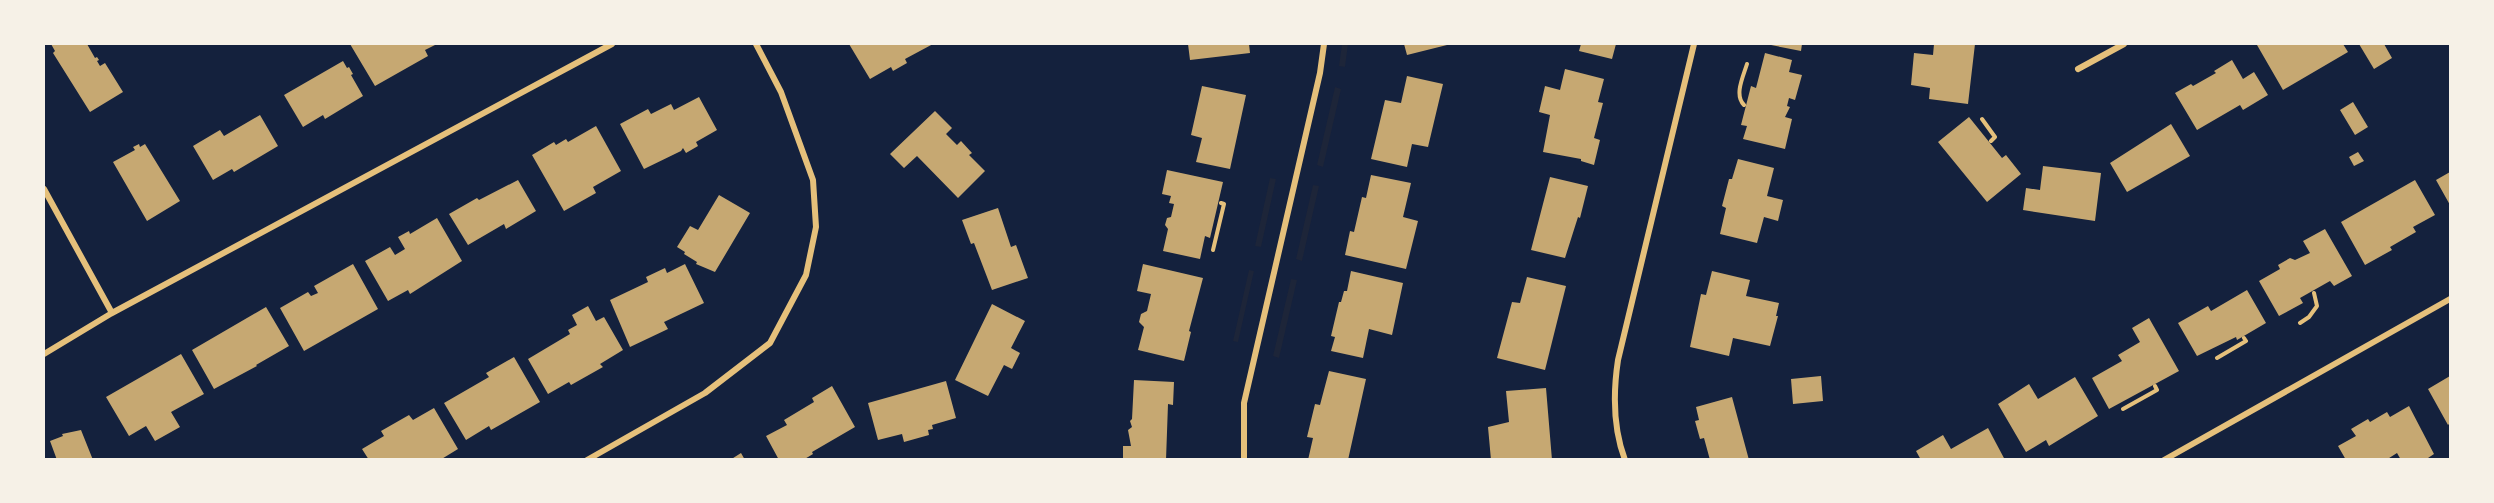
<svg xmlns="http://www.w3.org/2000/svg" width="2494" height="503" font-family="'PT Sans Narrow',sans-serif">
<rect width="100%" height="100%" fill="#14213d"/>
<!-- green -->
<path fill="#1d2539" d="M 1342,44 L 1348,44 L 1345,67 L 1339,66 Z
M 1335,87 L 1341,89 L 1323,167 L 1317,165 Z
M 1270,178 L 1276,179 L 1261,247 L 1255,246 Z
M 1313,185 L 1319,186 L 1302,261 L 1296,259 Z
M 1249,270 L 1254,271 L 1238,342 L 1233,341 Z
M 1291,279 L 1297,280 L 1279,358 L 1273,356 Z"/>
<!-- building -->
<path fill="#c6a872" d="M 51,44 L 87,44 L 95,58 L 97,57 L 99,60 L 97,61 L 100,66 L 105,63 L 123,92 L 90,112 L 53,53 L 55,51 Z
M 350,44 L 437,44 L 425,50 L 428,56 L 375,86 Z
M 849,44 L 933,44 L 905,59 L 907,63 L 893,71 L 891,67 L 870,79 Z
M 1188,44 L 1249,44 L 1250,53 L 1190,60 Z
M 1404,44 L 1451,44 L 1407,55 Z
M 1581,44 L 1616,44 L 1612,59 L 1579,51 Z
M 1766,44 L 1802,44 L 1801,51 Z
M 1934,44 L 1975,44 L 1968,104 L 1929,99 L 1930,88 L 1911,85 L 1914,53 L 1933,55 Z
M 2259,44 L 2343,44 L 2348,52 L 2283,90 L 2257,45 Z
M 2359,44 L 2384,44 L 2392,58 L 2374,69 Z
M 1765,53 L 1792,60 L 1789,72 L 1802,75 L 1795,100 L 1789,98 L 1787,106 L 1790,107 L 1785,117 L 1792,119 L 1785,149 L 1743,139 L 1747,126 L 1741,125 L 1751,86 L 1756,88 Z
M 2232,60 L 2243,79 L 2254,72 L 2268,95 L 2243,110 L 2240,105 L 2197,130 L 2175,93 L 2191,84 L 2193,86 L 2216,73 L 2214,71 Z
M 343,61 L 347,68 L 349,67 L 353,74 L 351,75 L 363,96 L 325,119 L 323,115 L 303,127 L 284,95 Z
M 1565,69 L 1604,79 L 1598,102 L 1603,103 L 1594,138 L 1600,140 L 1594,165 L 1581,161 L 1581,159 L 1543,152 L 1550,115 L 1539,112 L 1545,86 L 1560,90 Z
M 1407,76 L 1443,84 L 1428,147 L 1412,144 L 1407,167 L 1371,159 L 1385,100 L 1401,103 Z
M 1202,86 L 1246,95 L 1230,169 L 1196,162 L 1202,138 L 1191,135 Z
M 699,97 L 717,130 L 696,142 L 698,146 L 686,153 L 683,148 L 681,151 L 644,169 L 620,124 L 648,109 L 651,114 L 671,104 L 674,110 Z
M 2353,102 L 2368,127 L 2355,135 L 2340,110 Z
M 935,111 L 952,128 L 946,134 L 957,145 L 961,141 L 972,153 L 969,155 L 985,171 L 958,198 L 917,156 L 904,168 L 890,154 Z
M 260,115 L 278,146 L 234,172 L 232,169 L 213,180 L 193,146 L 220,130 L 224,136 Z
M 1969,117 L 2002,158 L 2006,155 L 2021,174 L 1987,202 L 1938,142 Z
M 2171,124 L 2190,156 L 2127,192 L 2110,163 Z
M 596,126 L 621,171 L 593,187 L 596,193 L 564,211 L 532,155 L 554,142 L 556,145 L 566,139 L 568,142 Z
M 139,144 L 140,147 L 145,144 L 180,201 L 147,221 L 113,162 L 135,150 L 133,147 Z
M 2358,152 L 2364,161 L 2354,166 L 2349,157 Z
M 1738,159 L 1774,168 L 1767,196 L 1783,200 L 1778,221 L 1764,217 L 1757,243 L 1720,234 L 1726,208 L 1722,206 L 1729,179 L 1732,179 Z
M 2043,166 L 2101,173 L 2095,221 L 2023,210 L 2026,188 L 2040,190 Z
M 1167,170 L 1223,182 L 1210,238 L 1205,236 L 1200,259 L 1163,251 L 1168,229 L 1165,225 L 1167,218 L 1171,217 L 1174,204 L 1169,203 L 1171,196 L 1162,194 Z
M 2450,172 L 2450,205 L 2436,180 Z
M 1371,175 L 1411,183 L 1403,217 L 1418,221 L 1406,269 L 1345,255 L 1350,231 L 1354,232 L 1362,197 L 1366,198 Z
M 1550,177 L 1588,186 L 1580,218 L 1578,217 L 1565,258 L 1531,250 Z
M 518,180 L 536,211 L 506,229 L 504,224 L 468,245 L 449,214 L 477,198 L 479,200 Z
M 2415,180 L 2435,215 L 2413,227 L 2416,232 L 2390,247 L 2392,250 L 2365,265 L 2341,222 Z
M 719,195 L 750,213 L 715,272 L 696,264 L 697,262 L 684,254 L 685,252 L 677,247 L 690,226 L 698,230 Z
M 998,208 L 1011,247 L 1016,245 L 1028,278 L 992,290 L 974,243 L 971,244 L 962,220 Z
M 437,218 L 462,261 L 410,294 L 408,290 L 388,301 L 365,261 L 390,247 L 395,255 L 405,249 L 398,237 L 409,231 L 410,234 Z
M 2325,229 L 2352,276 L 2334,286 L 2330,281 L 2300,298 L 2303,303 L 2279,316 L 2259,281 L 2280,269 L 2278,265 L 2290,258 L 2295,260 L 2310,253 L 2303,241 Z
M 353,264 L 378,309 L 304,351 L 280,308 L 308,292 L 311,296 L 318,293 L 314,286 Z
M 685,264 L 704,303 L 664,322 L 668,329 L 630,347 L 610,300 L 648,282 L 646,277 L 665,268 L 667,273 Z
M 1143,264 L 1203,278 L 1189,331 L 1191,332 L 1184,361 L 1138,350 L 1144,327 L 1139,322 L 1141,314 L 1147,311 L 1151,294 L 1137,291 Z
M 1351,271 L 1403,283 L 1392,335 L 1369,329 L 1363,358 L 1331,351 L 1335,337 L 1331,336 L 1339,302 L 1341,302 L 1344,291 L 1347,291 Z
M 1712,271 L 1750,280 L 1746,296 L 1779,303 L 1776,316 L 1778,316 L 1770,346 L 1733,338 L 1729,356 L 1690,347 L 1701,294 L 1706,295 Z
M 1527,277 L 1566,286 L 1545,370 L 1497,358 L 1512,302 L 1520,303 Z
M 2247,290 L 2266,323 L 2237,340 L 2236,337 L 2197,356 L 2178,323 L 2208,306 L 2211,311 Z
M 992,304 L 1025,321 L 1011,348 L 1020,353 L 1012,369 L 1004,365 L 988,396 L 955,380 Z
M 588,306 L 596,321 L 604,317 L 623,350 L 600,364 L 603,367 L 571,385 L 569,382 L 548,394 L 528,359 L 570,334 L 568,330 L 577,325 L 572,315 Z
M 266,307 L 289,346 L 256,365 L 257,366 L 214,389 L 192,350 Z
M 2149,318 L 2179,371 L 2109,409 L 2092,378 L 2122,361 L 2118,355 L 2140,342 L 2132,328 Z
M 181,354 L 204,394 L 171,412 L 180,427 L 155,441 L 146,426 L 129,436 L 106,397 Z
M 514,357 L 540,402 L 491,430 L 489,426 L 466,440 L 444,403 L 489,377 L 486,373 Z
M 1329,371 L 1366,379 L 1348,460 L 1308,460 L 1313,438 L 1307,437 L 1315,404 L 1320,405 Z
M 1821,376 L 1823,401 L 1793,404 L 1791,379 Z
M 2450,376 L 2450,423 L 2448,425 L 2428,389 Z
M 2075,377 L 2098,416 L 2049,446 L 2046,440 L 2026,452 L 1998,404 L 2029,384 L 2038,399 Z
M 1134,380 L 1174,382 L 1173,405 L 1168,404 L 1166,460 L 1123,460 L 1123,446 L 1131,446 L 1128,430 L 1132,427 L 1130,421 L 1132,419 Z
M 946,381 L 956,418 L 932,425 L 933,429 L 928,430 L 929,435 L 904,442 L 902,434 L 878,440 L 868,403 Z
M 832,386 L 855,427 L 812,452 L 813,454 L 803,460 L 779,460 L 766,436 L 787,425 L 784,420 L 814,402 L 812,398 Z
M 1546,388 L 1552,460 L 1491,460 L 1488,427 L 1509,422 L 1506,391 Z
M 1732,397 L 1749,460 L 1710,460 L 1704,438 L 1700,439 L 1695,421 L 1699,420 L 1696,407 Z
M 2409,406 L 2434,454 L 2425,460 L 2401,460 L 2397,453 L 2386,460 L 2346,460 L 2338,446 L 2356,436 L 2351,429 L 2368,419 L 2370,422 L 2387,412 L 2390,417 Z
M 434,408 L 458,449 L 440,460 L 369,460 L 362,449 L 384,436 L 381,431 L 409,415 L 413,420 Z
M 1988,428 L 2005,460 L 1921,460 L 1916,451 L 1943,435 L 1951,449 Z
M 81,430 L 93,460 L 57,460 L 50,441 L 63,436 L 62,434 Z
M 741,453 L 745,460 L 730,460 Z"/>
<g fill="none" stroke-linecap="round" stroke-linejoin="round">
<!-- path -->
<path stroke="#e5c07b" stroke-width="4" d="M 1744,105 C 1734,95 1743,77 1747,64
M 1982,119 L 1995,137 L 1991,141
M 1213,250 L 1224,204 L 1221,203
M 2300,323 L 2309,317 L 2317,306 L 2314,293
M 2217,358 L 2246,341 L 2244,338
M 2123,409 L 2157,390 L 2155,386"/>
<!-- minor -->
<path stroke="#e5c07b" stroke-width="6" d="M 2078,69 L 2124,44
M 44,189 L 112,313
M 44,354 L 112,313 L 612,44
M 587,460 L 705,393 L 770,343 L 806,275 L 816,227 L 813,180 L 781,92 L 756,44
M 1244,460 L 1244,403 L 1320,73 L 1324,44
M 1625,460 C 1613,428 1613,393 1618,360 L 1694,44
M 2164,460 L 2450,299"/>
</g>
<!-- border -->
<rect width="2494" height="503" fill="none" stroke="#f6f1e7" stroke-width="90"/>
</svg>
